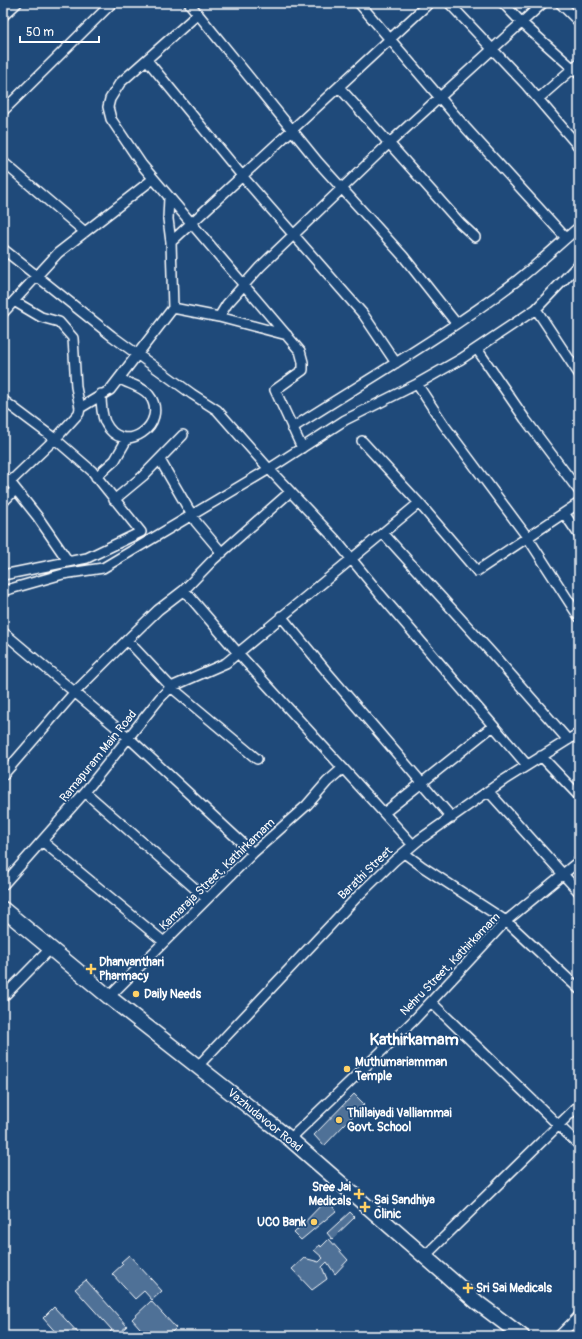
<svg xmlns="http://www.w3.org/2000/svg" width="582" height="1339" font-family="Pangolin,sans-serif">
<rect width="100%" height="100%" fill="#1f4a7a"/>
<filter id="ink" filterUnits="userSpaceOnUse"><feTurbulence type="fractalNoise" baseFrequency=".025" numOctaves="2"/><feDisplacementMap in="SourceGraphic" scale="8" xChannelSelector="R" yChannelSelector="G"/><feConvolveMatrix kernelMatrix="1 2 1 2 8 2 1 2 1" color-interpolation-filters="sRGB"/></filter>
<g filter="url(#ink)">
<!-- building -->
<path fill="#507197" stroke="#fff" d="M 354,1094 L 364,1104 L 324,1146 L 314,1135 Z
M 327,1199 L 336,1211 L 301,1240 L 294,1233 Z
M 350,1212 L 355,1217 L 332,1239 L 327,1233 Z
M 329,1239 L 348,1260 L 335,1274 L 327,1262 L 322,1267 L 327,1279 L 312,1290 L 292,1269 L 304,1258 L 319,1262 L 323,1258 L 314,1250 L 320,1245 L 321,1247 Z
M 129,1255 L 162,1291 L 152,1300 L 144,1291 L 135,1299 L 112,1274 L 123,1264 L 121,1262 Z
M 86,1280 L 127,1326 L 120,1332 L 123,1336 L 106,1336 L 112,1330 L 75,1289 Z
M 151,1301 L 176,1328 L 168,1336 L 147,1336 L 132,1319 Z
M 54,1307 L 81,1336 L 59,1336 L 43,1318 Z"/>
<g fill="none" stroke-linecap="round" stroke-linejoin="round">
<defs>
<path id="minor" d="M 189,3 L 318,162 L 403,256 L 456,323
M 359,3 L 465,127 L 566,238
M 449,3 L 527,86 L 579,147
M 503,3 L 521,22 L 579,74
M 560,3 L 579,22
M 198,14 L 120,83 L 110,99 L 108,107 L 111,119 L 142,165 L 300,351 L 303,362 L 303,370 L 275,390 L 302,448
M 3,16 L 17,3
M 147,60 L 243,177 L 363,314 L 396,363
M 339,87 L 460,223 L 475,237
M 538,99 L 579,63
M 3,111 L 112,3
M 3,162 L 85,232
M 171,242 L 429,3
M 3,249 L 112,336 L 192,394 L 217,410 L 269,469 L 335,539 L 380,594 L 527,765
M 173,308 L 219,317 L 287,335
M 536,309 L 579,374
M 3,313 L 58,253 L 153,179
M 219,317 L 227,304 L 260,267 L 383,149 L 543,3
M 477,349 L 525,419 L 579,491
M 417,384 L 444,425 L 528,538 L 579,617
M 101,394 C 101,403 101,413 105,422 C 123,459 171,423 149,395 C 143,387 129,384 120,379
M 3,400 L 55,439 L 92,471 L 141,532 L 87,558 L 3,575
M 80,408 L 110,390 L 173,308 L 171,242 L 168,219 L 169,197
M 292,428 C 367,380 444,336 515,282 C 537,265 558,245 579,227
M 362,441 L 419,503 L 477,571 L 579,503
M 160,460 L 196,522 L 222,553
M 3,477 L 10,482 L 37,516 L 68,561
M 96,477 L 115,460 L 127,439
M 10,482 L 59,435 L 79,413 L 80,408 L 76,387 L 73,338 L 59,322 L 41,317 L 14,301
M 114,500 L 143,476 L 183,435
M 3,502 L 15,490
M 564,513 L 579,535
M 383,533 L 497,659 L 568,740
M 184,590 L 238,653 L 413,845
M 3,591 L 63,574 L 103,568 L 269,469 L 345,420 L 417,384 L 461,359 L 536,309 L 579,264
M 281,616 L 327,672 L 452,818
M 3,632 L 129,738 L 253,853
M 127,640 L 171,687 L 257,759
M 541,756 L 579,796
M 3,775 L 74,693 L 127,640 L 158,610 L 184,590 L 213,560 L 290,492
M 85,792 L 207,899
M 489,792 L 579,892
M 384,813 L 493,726
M 42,841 L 164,942
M 404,853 L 423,867 L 506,921 L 579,989
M 3,885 L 85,792 L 160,698 L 171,687 L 226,663 L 419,503
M 3,997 L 50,949
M 109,997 L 253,853 L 307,805 L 327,782 L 343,768
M 431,1002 L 579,1145
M 198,1066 L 357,897 L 394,861 L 419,840 L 504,780 L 579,733
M 290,1139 L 413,1021 L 506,921 L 579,861
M 425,1256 L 579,1105
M 559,1336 L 579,1316"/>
<path id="primary" d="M 3,909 L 109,997 L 290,1139 L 478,1303 L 522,1336"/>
</defs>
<!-- minor casing -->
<use href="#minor" stroke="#fff" stroke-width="12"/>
<!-- primary casing -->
<use href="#primary" stroke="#fff" stroke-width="17"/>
<!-- minor -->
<use href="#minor" stroke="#1f4a7a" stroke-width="9"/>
<!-- primary -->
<use href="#primary" stroke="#1f4a7a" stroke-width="14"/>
</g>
</g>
<!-- markers -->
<g fill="#ffd166" stroke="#1f4a7a" stroke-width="1.5">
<path d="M89 963h4v4h4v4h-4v4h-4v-4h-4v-4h4z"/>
<circle cx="136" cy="994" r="4"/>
<circle cx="347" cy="1069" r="4"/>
<circle cx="339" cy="1120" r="4"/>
<path d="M357 1188h4v4h4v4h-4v4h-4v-4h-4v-4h4z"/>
<path d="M363 1201h4v4h4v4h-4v4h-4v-4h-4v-4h4z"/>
<circle cx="314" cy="1222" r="4"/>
<path d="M466 1282h4v4h4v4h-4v4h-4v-4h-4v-4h4z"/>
</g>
<g text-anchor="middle" stroke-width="3.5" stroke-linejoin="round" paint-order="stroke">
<!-- street labels -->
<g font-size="12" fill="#fff" stroke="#1f4a7a">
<text transform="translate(98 756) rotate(-51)" y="4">Ramapuram Main Road</text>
<text transform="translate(365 873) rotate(-44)" y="4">Barathi Street</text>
<text transform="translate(217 874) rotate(-44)" y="4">Kamaraja Street, Kathirkamam</text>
<text transform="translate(450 964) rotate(-46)" y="4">Nehru Street, Kathirkamam</text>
<text transform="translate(265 1120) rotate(39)" y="4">Vazhudavoor Road</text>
</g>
<!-- poi labels -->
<g font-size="12" font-weight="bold" fill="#fff" stroke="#1f4a7a" text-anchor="start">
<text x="99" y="966">Dhanvanthari<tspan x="99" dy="14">Pharmacy</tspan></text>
<text x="144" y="998">Daily Needs</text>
<text x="355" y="1066">Muthumariamman<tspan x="355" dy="14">Temple</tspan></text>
<text x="347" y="1117">Thillaiyadi Valliammai<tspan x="347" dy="14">Govt. School</tspan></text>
<text x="351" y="1191" text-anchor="end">Sree Jai<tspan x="351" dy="14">Medicals</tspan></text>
<text x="374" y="1204">Sai Sandhiya<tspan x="374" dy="14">Clinic</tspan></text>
<text x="306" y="1226" text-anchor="end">UCO Bank</text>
<text x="476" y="1292">Sri Sai Medicals</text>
</g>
<!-- district labels -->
<g font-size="16" font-weight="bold" fill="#fff" stroke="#1f4a7a">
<text x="414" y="1045">Kathirkamam</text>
</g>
</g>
<!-- margin -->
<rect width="582" height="1339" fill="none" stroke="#1f4a7a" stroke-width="16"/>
<rect x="8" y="8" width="566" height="1323" fill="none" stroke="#fff" stroke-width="1.5" filter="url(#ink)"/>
<!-- scale -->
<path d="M20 36v6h79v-6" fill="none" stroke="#ffffff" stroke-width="2"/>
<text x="26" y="36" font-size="12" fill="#ffffff" stroke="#1f4a7a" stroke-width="3" paint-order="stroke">50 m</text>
</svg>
